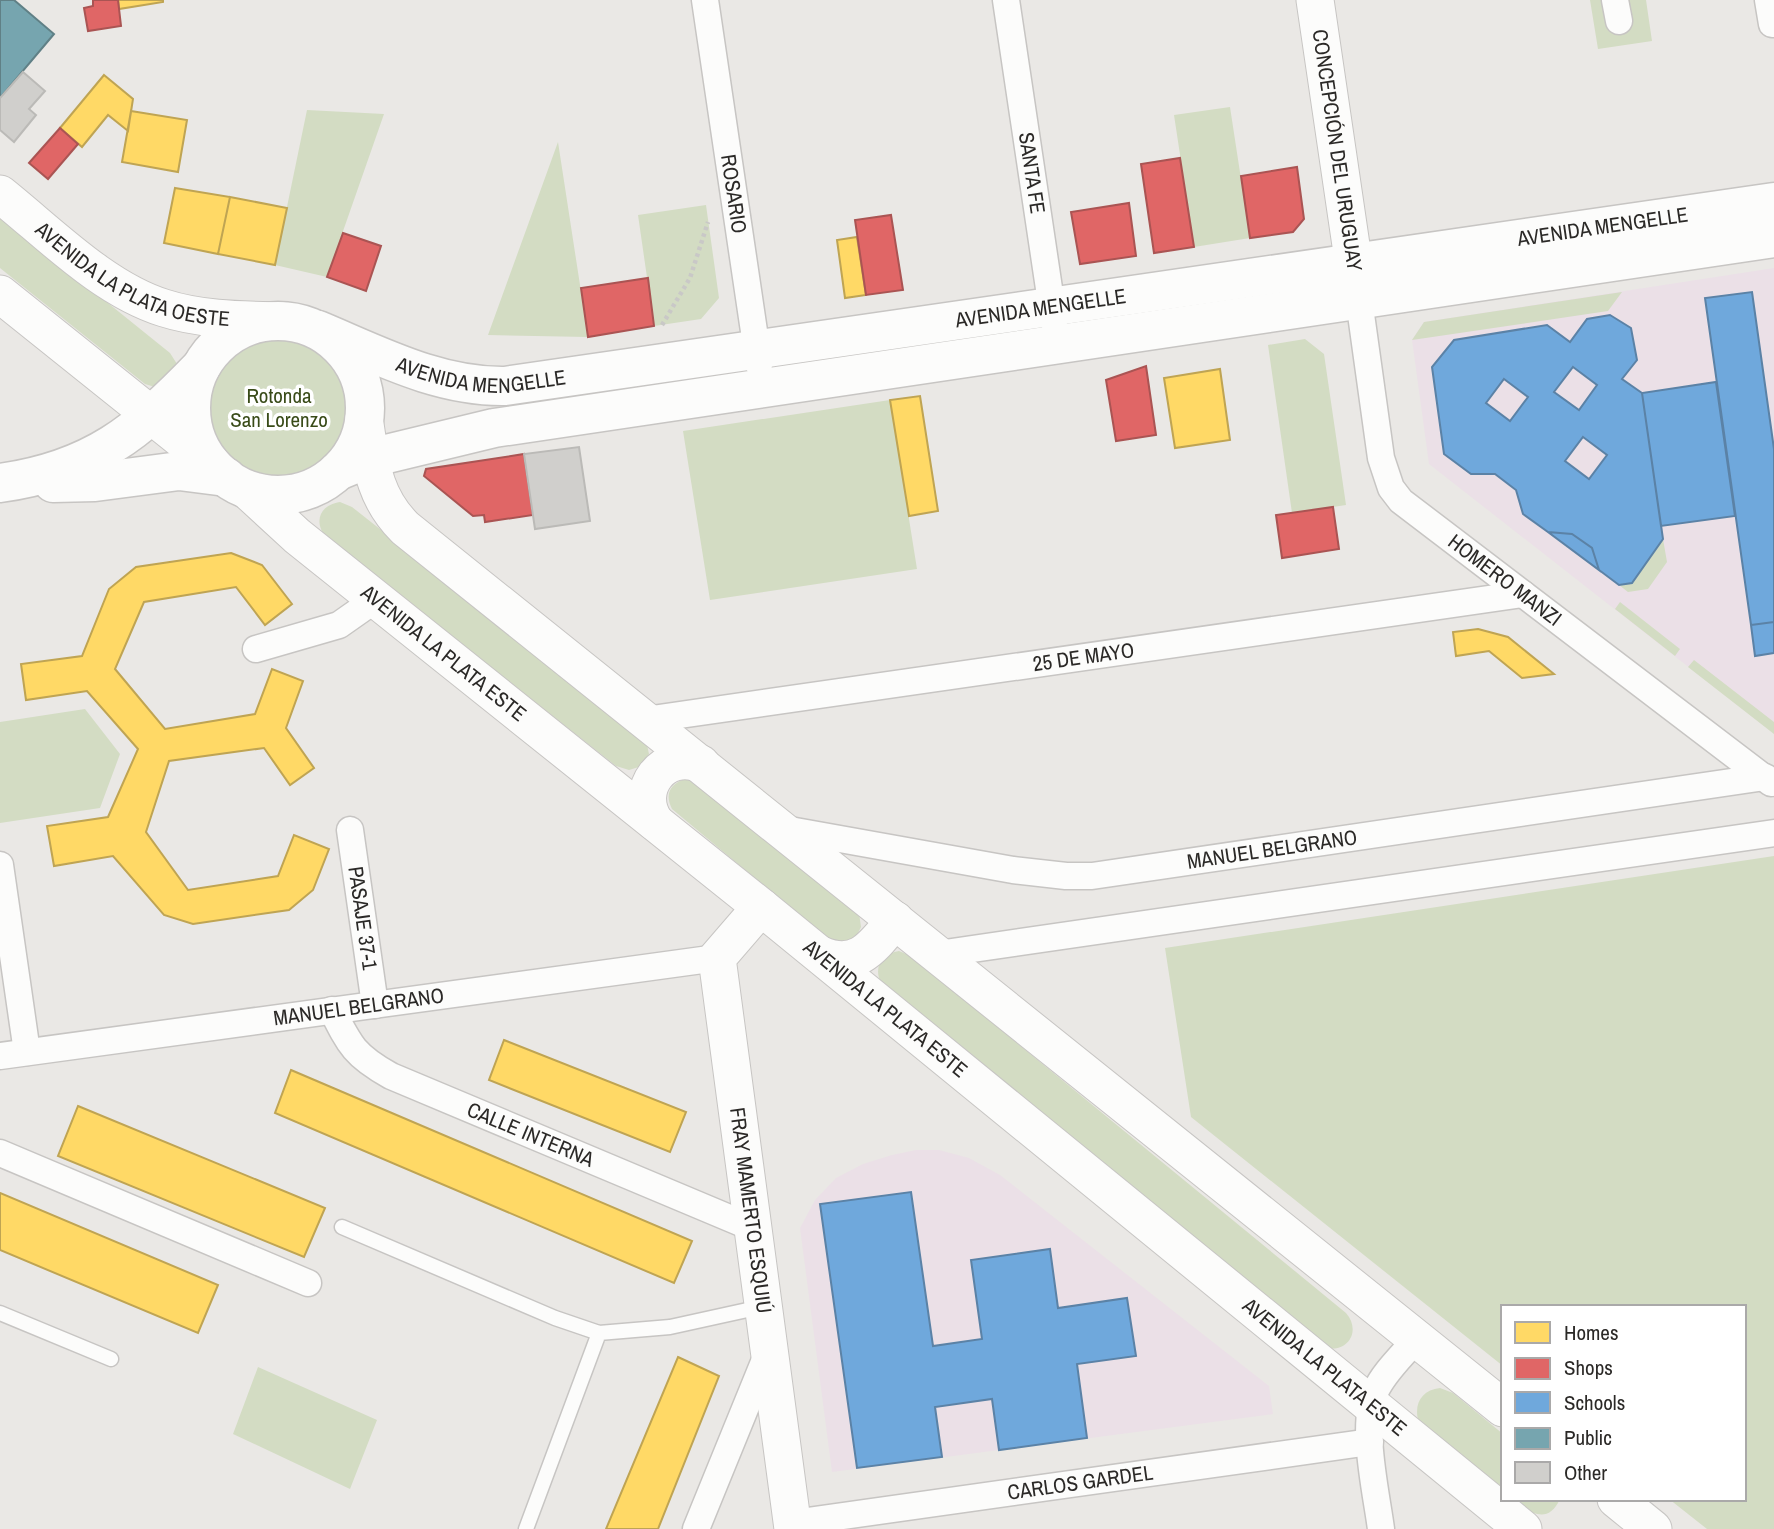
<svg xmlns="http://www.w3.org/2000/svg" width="1774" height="1529" font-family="'Archivo Narrow',sans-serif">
<rect width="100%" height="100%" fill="#eae8e5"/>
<!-- education -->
<path fill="#ebe0e7" d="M 1774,268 L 1774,734 L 1429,464 L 1412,340 L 1424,322 Z
M 916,1150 L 939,1150 L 969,1158 L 1000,1175 L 1269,1386 L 1273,1414 L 832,1472 L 800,1228 L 815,1200 L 836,1178 L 863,1164 L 892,1155 Z"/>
<!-- green -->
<path fill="#d3dcc3" d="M 1590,0 L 1646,0 L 1652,41 L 1598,49 Z
M 1230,107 L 1250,238 L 1194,247 L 1174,115 Z
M 307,110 L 384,114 L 327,277 L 275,265 Z
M 558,142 L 588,337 L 488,335 Z
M 706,205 L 719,298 L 701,319 L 654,326 L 638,215 Z
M 0,216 L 170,353 L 177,364 L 158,388 L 145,384 L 0,268 Z
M 1622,292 L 1608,311 L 1412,340 L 1424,322 Z
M208 408a71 71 0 1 1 142 0a71 71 0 1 1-142 0Z
M 1305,339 L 1324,354 L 1346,505 L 1292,513 L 1268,345 Z
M 890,400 L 917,569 L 710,600 L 683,431 Z
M 340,502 L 352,507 L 641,735 L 646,740 L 649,754 L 642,766 L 629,770 L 616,766 L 327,538 C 313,523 319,505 340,502 Z
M 1663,539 L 1667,562 L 1648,589 L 1628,592 L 1619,585 L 1632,583 Z
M 1620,602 L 1680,649 L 1675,656 L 1615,609 Z
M 1694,660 L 1774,722 L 1774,734 L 1688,667 Z
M 85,709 L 120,754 L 100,808 L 0,823 L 0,722 Z
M 690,777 L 859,913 L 861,927 L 855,939 L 842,944 L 829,940 L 672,809 C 663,791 673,782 690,777 Z
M 1774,856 L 1774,1529 L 1707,1529 L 1669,1499 L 1744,1499 L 1744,1307 L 1503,1307 L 1503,1366 L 1191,1117 L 1165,948 Z
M 899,951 L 911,956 L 1346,1313 C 1361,1330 1349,1352 1327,1348 L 881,983 C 873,967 882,954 899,951 Z
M 258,1367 L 377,1420 L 350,1489 L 233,1434 Z
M 1440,1388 L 1453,1393 L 1503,1434 L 1503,1492 L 1419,1423 C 1413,1405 1421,1390 1440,1388 Z
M 1511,1499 L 1560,1499 C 1547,1527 1528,1511 1511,1499 Z"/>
<!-- homes -->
<path fill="#ffd966" stroke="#bfa453" stroke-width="2" d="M 118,0 L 163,0 L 163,2 L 119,9 Z
M 104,75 L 133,99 L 128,131 L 108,115 L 82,147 L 60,128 Z
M 131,111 L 187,120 L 178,172 L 122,162 Z
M 175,188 L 230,197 L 218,254 L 164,243 Z
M 230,197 L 287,208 L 275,265 L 218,254 Z
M 857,237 L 866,295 L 845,298 L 837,240 Z
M 1220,369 L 1230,440 L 1175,448 L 1164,378 Z
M 920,396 L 938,511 L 909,516 L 890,400 Z
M 231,553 L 262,565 L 292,604 L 265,625 L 236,587 L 144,602 L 115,669 L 165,729 L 255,714 L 272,669 L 303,681 L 286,728 L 314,768 L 290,785 L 264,748 L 169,761 L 146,832 L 188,890 L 278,876 L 294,835 L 329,849 L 313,890 L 289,910 L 193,924 L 164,915 L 113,856 L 54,866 L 47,826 L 108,817 L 138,749 L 87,691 L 26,700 L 21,664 L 82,656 L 109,589 L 136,567 Z
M 1478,629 L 1508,637 L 1554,674 L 1522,678 L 1489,651 L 1456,656 L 1453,632 Z
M 504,1040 L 686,1112 L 670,1152 L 489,1080 Z
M 291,1070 L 692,1241 L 674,1283 L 275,1113 Z
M 78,1106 L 325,1208 L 304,1257 L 58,1156 Z
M 0,1193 L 218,1285 L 198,1333 L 0,1250 Z
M 678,1357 L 719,1376 L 658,1529 L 606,1529 Z"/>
<!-- shops -->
<path fill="#e06666" stroke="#aa5453" stroke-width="2" d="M 93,0 L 118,0 L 121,26 L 88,31 L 84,8 L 93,6 Z
M 60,128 L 78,144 L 48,179 L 29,163 Z
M 1180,158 L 1194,247 L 1154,253 L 1141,164 Z
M 1297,167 L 1304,219 L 1293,232 L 1250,238 L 1241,176 Z
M 1129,203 L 1136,256 L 1080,264 L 1071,212 Z
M 891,215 L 903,290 L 866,295 L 855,220 Z
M 343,233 L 381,246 L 366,291 L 327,277 Z
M 648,278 L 654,326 L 588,337 L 581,288 Z
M 1146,366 L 1156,435 L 1116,441 L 1106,380 Z
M 524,454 L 533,515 L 485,522 L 484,515 L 473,516 L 424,476 L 426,469 Z
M 1333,507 L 1339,549 L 1282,558 L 1276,515 Z"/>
<!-- schools -->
<path fill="#6fa8dc" stroke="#5b82a6" stroke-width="2" fill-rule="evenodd" d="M 1752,292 L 1774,449 L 1774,622 L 1751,625 L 1705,298 Z
M 1610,315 L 1631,328 L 1637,360 L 1622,379 L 1642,393 L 1663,539 L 1632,583 L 1619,585 L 1599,570 L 1592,548 L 1572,534 L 1548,532 L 1523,514 L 1516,490 L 1495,474 L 1471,474 L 1444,454 L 1432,367 L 1454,340 L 1547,325 L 1570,342 L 1587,319 ZM 1573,367 L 1597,385 L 1579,410 L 1554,392 ZM 1504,379 L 1528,397 L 1510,421 L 1486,403 ZM 1583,437 L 1607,455 L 1589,479 L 1565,461 Z
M 1716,382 L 1735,516 L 1661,526 L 1642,393 Z
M 1548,532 L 1572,534 L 1592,548 L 1599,570 Z
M 1774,622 L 1774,653 L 1755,656 L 1751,625 Z
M 911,1192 L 933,1346 L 982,1339 L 971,1260 L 1050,1249 L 1058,1308 L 1127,1298 L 1136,1356 L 1077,1364 L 1087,1438 L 999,1450 L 992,1399 L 935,1407 L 942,1457 L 857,1468 L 820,1204 Z"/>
<!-- public -->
<path fill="#76a5af" stroke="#608086" stroke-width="2" d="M 0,0 L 14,0 L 54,34 L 0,98 Z"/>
<!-- building -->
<path fill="#d0cfcc" stroke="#bbbab7" stroke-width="2" d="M 23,72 L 45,91 L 29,109 L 36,115 L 14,142 L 0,130 L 0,98 Z
M 579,447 L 590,521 L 535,529 L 524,454 Z"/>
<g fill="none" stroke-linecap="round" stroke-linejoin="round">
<defs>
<path id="lane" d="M 342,1227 L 555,1318 L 599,1333 L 670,1327 L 761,1307
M 0,1313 L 111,1359
M 526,1529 L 599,1333"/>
<g id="street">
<path id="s1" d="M 705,0 L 759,365"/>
<path id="s2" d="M 1006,0 L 1054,322"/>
<path d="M 1615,0 L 1619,21"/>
<path d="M 1768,0 L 1772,24 L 1774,24"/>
<path id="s3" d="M 1359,300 L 1381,458 L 1391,488 L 1401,501 L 1771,783"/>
<path d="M 256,649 L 339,625 L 376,599"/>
<path id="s4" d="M 645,720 L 1523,594"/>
<path id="s5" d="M 784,829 L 1013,870 L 1066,876 L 1092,876 L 1765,777"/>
<path id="s6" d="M 350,830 L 375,1005"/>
<path d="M 0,865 L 27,1052"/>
<path d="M 938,954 L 1774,833"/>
<path id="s7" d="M 332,1010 C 350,1046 355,1056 391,1076 L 753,1228"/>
<path id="s8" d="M 0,1056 L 717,958"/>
<path d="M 0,1153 L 308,1283"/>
<path id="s9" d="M 793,1523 L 1370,1442"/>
<path d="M 696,1529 L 769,1350"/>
<path d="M 1381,1529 C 1376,1491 1360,1424 1376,1390 C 1385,1371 1403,1355 1416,1339"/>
</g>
<g id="secondary">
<path id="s10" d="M 1315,0 L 1358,293"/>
<path id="s11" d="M 0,194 C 49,233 103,289 164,308 C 201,320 243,320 282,321"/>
<path d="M 0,294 L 211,463"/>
<path d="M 364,418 C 371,461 372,495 405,528 L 1503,1408"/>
<path id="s12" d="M 246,489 L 297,536 L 761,907 L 1523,1529"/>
<path d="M 655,822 C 633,790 663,749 701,764"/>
<path id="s13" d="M 761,907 L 717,958 L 793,1529"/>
<path d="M 821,955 C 858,971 874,945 895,920"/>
<path d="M 1616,1499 L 1653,1529"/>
</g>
<g id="primary">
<circle cx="278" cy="408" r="87"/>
<path id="s14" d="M 318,330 C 378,355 438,387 505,386 L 1774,202"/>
<path d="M 338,471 L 370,458 L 494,428 L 1774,238"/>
<path d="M 0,483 C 93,470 138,432 201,367"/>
<path d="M 53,483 L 95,482 L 179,471 L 226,477"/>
</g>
</defs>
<!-- lane casing -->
<use href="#lane" stroke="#c7c5c3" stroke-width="17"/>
<!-- street casing -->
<use href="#street" stroke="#c7c5c3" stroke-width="29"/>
<!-- secondary casing -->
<use href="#secondary" stroke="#c7c5c3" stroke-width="39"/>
<!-- primary casing -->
<use href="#primary" stroke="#c7c5c3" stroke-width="41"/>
<!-- path -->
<path stroke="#c9c8c7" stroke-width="4.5" stroke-dasharray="3.5 3.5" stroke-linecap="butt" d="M 662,325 L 690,278 L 708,222"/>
<!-- lane -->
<use href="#lane" stroke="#fcfcfb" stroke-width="14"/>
<!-- street -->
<use href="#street" stroke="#fcfcfb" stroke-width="26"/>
<!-- secondary -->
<use href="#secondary" stroke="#fcfcfb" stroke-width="37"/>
<!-- primary -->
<use href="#primary" stroke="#fcfcfb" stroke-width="38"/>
</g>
<g text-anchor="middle" stroke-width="7" stroke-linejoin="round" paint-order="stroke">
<!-- street labels -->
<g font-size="21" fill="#2b2927" stroke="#fff">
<text dy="7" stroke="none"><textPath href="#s10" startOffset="152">CONCEPCIÓN DEL URUGUAY</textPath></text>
<text dy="7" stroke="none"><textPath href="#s2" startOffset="175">SANTA FE</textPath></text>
<text dy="7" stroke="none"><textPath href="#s1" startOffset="196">ROSARIO</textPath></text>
<text dy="7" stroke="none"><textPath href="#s14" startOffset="1306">AVENIDA MENGELLE</textPath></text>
<text dy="7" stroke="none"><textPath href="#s11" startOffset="159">AVENIDA LA PLATA OESTE</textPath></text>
<text dy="7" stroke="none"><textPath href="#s14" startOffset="738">AVENIDA MENGELLE</textPath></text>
<text dy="7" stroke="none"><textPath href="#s14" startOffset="172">AVENIDA MENGELLE</textPath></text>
<text dy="7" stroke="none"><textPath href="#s3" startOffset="338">HOMERO MANZI</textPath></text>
<text dy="7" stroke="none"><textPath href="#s12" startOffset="257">AVENIDA LA PLATA ESTE</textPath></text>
<text dy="7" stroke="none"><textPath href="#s4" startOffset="443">25 DE MAYO</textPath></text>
<text dy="7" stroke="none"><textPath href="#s5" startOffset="494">MANUEL BELGRANO</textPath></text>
<text dy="7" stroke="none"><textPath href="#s6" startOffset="89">PASAJE 37-1</textPath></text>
<text dy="7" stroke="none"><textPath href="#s8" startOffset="362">MANUEL BELGRANO</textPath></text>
<text dy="7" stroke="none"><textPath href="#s12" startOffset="824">AVENIDA LA PLATA ESTE</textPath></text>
<text dy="7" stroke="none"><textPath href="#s7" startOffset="242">CALLE INTERNA</textPath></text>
<text dy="7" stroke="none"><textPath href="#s13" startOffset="322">FRAY MAMERTO ESQUIÚ</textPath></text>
<text dy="7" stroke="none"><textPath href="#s12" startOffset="1391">AVENIDA LA PLATA ESTE</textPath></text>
<text dy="7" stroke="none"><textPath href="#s9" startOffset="290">CARLOS GARDEL</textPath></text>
</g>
<!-- park labels -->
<g font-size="21" fill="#394b18" stroke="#fff">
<text x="279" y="403">Rotonda<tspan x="279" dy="24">San Lorenzo</tspan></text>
</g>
</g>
<!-- legend -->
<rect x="1501" y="1305" width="245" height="196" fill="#ffffff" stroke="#aaa9a9" stroke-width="2"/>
<rect x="1515" y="1322" width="35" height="21" fill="#ffd966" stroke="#aaa9a9" stroke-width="2"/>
<text x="1564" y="1340" font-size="21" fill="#2b2927">Homes</text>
<rect x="1515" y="1358" width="35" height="21" fill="#e06666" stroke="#aaa9a9" stroke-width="2"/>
<text x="1564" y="1375" font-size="21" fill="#2b2927">Shops</text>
<rect x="1515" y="1392" width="35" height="21" fill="#6fa8dc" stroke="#aaa9a9" stroke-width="2"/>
<text x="1564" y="1410" font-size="21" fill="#2b2927">Schools</text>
<rect x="1515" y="1428" width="35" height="21" fill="#76a5af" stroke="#aaa9a9" stroke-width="2"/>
<text x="1564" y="1445" font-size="21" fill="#2b2927">Public</text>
<rect x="1515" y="1462" width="35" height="21" fill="#d0cfcc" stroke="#aaa9a9" stroke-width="2"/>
<text x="1564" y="1480" font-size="21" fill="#2b2927">Other</text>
</svg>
